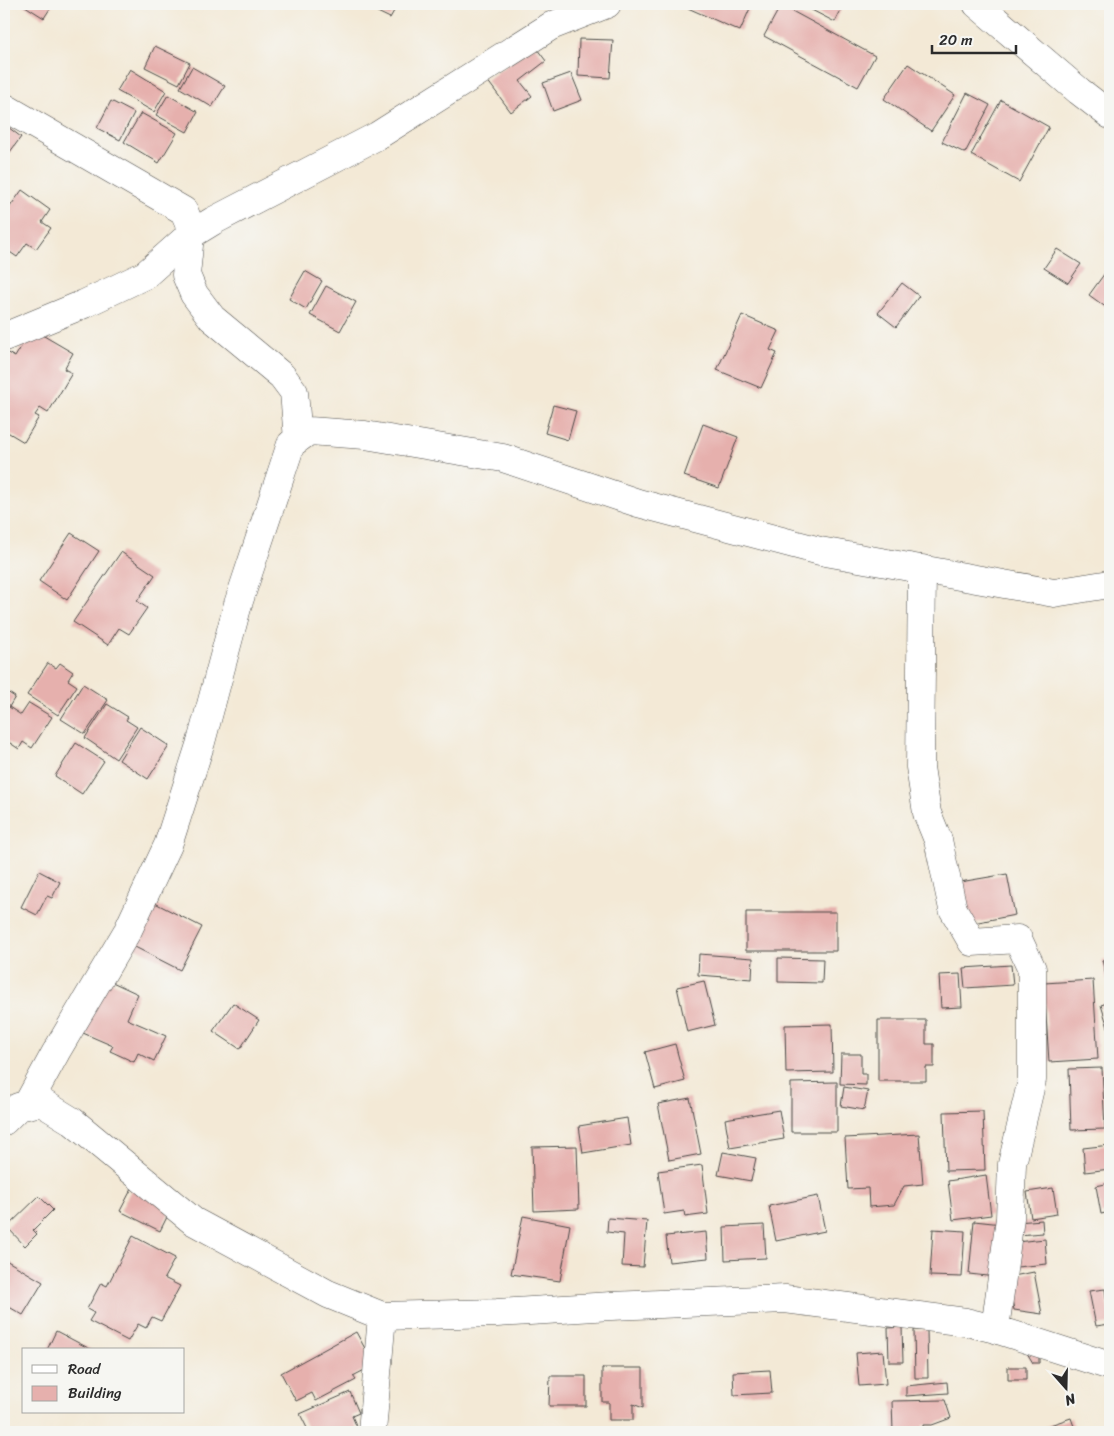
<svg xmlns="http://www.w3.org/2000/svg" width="1114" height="1436" font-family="Sriracha,sans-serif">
<rect width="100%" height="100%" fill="#f6f6f2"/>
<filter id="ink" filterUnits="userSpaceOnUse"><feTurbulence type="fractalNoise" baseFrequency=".02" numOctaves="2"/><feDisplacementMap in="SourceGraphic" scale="10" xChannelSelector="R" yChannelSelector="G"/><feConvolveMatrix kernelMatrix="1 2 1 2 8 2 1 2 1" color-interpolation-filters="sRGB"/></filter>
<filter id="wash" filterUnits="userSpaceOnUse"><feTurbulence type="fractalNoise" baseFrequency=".0096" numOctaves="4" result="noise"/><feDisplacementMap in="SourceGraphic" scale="20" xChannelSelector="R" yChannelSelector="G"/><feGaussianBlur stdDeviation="1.12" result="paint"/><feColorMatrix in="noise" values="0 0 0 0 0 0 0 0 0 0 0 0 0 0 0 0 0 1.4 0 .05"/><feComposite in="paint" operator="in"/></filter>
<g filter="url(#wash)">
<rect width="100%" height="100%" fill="#f3e9d6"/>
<g id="blocks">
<!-- building -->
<path fill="#e6b0ad" d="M 22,4 L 53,4 L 44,18 Z
M 361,4 L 398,4 L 390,18 Z
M 682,4 L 746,4 L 751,6 L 740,31 L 681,5 Z
M 800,4 L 844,4 L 835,22 Z
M 781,5 L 875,56 L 858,87 L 764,36 Z
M 579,39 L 613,40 L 610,78 L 578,76 Z
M 534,45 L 546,61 L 520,81 L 532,96 L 511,112 L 487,80 Z
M 155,46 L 190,63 L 179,84 L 145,67 Z
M 908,64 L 955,95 L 931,131 L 884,99 Z
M 192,67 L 225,86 L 212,107 L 180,88 Z
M 130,69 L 166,91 L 154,112 L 117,91 Z
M 571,73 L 582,100 L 553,111 L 543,83 Z
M 967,93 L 990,105 L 965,153 L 942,142 Z
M 168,95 L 198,112 L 187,132 L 156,115 Z
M 1001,100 L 1049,127 L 1019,182 L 971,155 Z
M 111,101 L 134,113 L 120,140 L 97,128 Z
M 141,113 L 177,133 L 159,163 L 124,142 Z
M 4,124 L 21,137 L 4,160 Z
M 22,190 L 50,210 L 42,222 L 51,228 L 36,249 L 27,243 L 17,257 L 4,248 L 4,215 Z
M 1057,249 L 1081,264 L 1068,283 L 1044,268 Z
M 1110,266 L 1110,303 L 1107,308 L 1089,295 Z
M 305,271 L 322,281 L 306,309 L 289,299 Z
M 902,283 L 919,296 L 896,327 L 878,313 Z
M 326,286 L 356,302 L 340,331 L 310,315 Z
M 742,315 L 779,331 L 770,350 L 777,353 L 761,388 L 717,370 Z
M 32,329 L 73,353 L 64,369 L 72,373 L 48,413 L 40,408 L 35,415 L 39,417 L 24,442 L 4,430 L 4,351 L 15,357 Z
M 553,405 L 576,411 L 568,440 L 545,433 Z
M 703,424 L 738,437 L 719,488 L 684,476 Z
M 71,533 L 99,551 L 67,600 L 39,581 Z
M 121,552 L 155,575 L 137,601 L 147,608 L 129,634 L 119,628 L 108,645 L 73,622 Z
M 48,663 L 56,668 L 60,663 L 73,672 L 68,680 L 77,686 L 58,715 L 27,695 Z
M 83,684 L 108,700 L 85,734 L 61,719 Z
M 4,690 L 15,697 L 9,707 L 21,715 L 29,703 L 52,717 L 32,748 L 23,742 L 19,749 L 4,739 Z
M 107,704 L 128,717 L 126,720 L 137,727 L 116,759 L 85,738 Z
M 140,727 L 169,746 L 148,779 L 119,760 Z
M 76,743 L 104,761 L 82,794 L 55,776 Z
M 39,871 L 60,882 L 52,898 L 47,896 L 37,915 L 21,907 Z
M 1007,874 L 1015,915 L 968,924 L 960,882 Z
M 155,903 L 202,927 L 180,970 L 133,946 Z
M 746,912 L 836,912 L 836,951 L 746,951 Z
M 699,954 L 753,958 L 752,979 L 698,975 Z
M 778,958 L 823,959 L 822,983 L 778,982 Z
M 1110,958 L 1110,979 L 1107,980 L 1102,960 Z
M 1011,965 L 1013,985 L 965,988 L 963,968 Z
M 960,974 L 962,1007 L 941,1008 L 939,975 Z
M 108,980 L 138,994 L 127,1019 L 166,1036 L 154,1061 L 138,1053 L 134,1062 L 110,1051 L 113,1046 L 83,1033 Z
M 1093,980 L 1098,1059 L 1049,1062 L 1044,983 Z
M 704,981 L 715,1025 L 687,1032 L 677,987 Z
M 1110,1002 L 1110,1034 L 1101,1005 Z
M 233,1003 L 259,1020 L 240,1049 L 213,1031 Z
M 878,1020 L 926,1020 L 926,1044 L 934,1044 L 934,1067 L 926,1067 L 926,1081 L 878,1081 Z
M 832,1024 L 833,1072 L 786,1073 L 785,1025 Z
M 675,1044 L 685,1081 L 655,1089 L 645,1052 Z
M 841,1054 L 861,1054 L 861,1074 L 866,1074 L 866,1085 L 840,1084 Z
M 1102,1068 L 1105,1129 L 1071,1130 L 1069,1069 Z
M 837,1082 L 837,1132 L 791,1132 L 791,1083 Z
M 844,1087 L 868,1091 L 864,1110 L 841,1106 Z
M 690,1098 L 701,1154 L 669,1160 L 658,1104 Z
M 779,1110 L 784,1139 L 730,1148 L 725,1119 Z
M 983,1111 L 985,1170 L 946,1171 L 944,1112 Z
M 627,1118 L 631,1145 L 583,1153 L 579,1126 Z
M 919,1134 L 923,1184 L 904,1186 L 894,1205 L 869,1207 L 868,1188 L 848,1189 L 845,1138 Z
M 1110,1145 L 1110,1169 L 1085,1172 L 1083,1148 Z
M 577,1146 L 579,1209 L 534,1211 L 532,1147 Z
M 723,1152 L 756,1158 L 751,1181 L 718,1175 Z
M 702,1165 L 708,1214 L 685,1217 L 684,1211 L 664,1214 L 658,1171 Z
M 986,1175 L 991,1215 L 953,1220 L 948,1181 Z
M 1110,1183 L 1110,1212 L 1101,1214 L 1096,1186 Z
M 132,1188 L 171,1209 L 160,1231 L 120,1211 Z
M 1053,1188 L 1057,1214 L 1031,1218 L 1027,1192 Z
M 39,1196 L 53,1210 L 33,1230 L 37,1234 L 25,1246 L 7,1227 Z
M 818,1196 L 825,1231 L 776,1241 L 769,1206 Z
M 523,1216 L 570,1225 L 560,1281 L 511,1274 Z
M 608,1218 L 647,1221 L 643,1267 L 622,1266 L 624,1234 L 607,1232 Z
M 1042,1220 L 1043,1233 L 1018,1235 L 1017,1222 Z
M 974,1221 L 1002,1224 L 996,1277 L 969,1274 Z
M 764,1225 L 766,1258 L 725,1260 L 724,1227 Z
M 933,1229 L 965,1231 L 962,1277 L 930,1276 Z
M 706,1232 L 708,1258 L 669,1262 L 666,1236 Z
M 133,1236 L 175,1258 L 164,1278 L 180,1286 L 161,1321 L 152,1317 L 146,1328 L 138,1324 L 128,1341 L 89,1321 L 94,1313 L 87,1309 L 101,1283 L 107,1286 Z
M 1045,1239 L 1047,1264 L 1017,1267 L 1016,1242 Z
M 4,1259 L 43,1282 L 23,1315 L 4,1304 Z
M 1034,1272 L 1042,1314 L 1014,1310 L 1008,1277 Z
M 1105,1289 L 1110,1324 L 1096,1326 L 1089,1291 Z
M 902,1327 L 903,1362 L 889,1362 L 888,1328 Z
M 914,1330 L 927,1330 L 928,1378 L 915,1378 Z
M 56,1331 L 92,1350 L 47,1350 Z
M 356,1332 L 374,1365 L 353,1376 L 356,1380 L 316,1401 L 312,1393 L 296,1401 L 281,1373 Z
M 883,1351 L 886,1384 L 859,1386 L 856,1353 Z
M 1027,1353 L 1039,1353 L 1039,1363 L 1033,1363 Z
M 1008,1367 L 1026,1367 L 1026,1380 L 1008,1380 Z
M 602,1368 L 643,1368 L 643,1408 L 633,1404 L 633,1420 L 609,1420 L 609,1402 L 602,1402 Z
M 770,1370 L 772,1393 L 734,1395 L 733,1372 Z
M 550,1376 L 586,1376 L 586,1406 L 549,1406 Z
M 947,1382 L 948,1393 L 906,1396 L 906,1386 Z
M 350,1392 L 359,1413 L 352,1416 L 359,1432 L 309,1432 L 300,1414 Z
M 945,1400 L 951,1418 L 932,1425 L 923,1425 L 923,1432 L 893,1432 L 892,1401 Z
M 1071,1418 L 1076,1432 L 1029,1432 Z"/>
</g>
</g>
<g filter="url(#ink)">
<use href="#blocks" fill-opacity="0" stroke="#494845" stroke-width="1"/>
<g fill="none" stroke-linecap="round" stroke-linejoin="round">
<defs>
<path id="minor" d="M 977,4 L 1079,91 L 1110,115
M 4,107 L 184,211 L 189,223 L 190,235 L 186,275 L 194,294 L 212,318 L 282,376 L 294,392 L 298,439
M 4,337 L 84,304 L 145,275 L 190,235 L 213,221 L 377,136 L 551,26 L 607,4
M 922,569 L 920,767 L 927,813 L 938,840 L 953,909 L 972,942 L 1018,939 L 1032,969 L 1032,1080 L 1012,1164 L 1010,1218 L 995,1329
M 27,1105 L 56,1052 L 128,930 L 168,845 L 201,742 L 238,604 L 291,444 L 309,431 L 365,435 L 503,458 L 638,503 L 820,551 L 1054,593 L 1110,584
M 4,1121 L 18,1107 L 41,1102 L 72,1121 L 193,1221 L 328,1294 L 382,1316 L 497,1313 L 611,1306 L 785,1299 L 966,1322 L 995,1329 L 1110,1366
M 372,1432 L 382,1316"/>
</defs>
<!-- minor casing -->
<use href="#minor" stroke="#494845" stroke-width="29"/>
<!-- minor -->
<use href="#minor" stroke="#fff" stroke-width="28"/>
</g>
</g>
<!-- margin -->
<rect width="1114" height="1436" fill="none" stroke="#f6f6f2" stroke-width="20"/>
<!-- legend -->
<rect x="22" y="1348" width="162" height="65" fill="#f6f6f2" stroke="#a5a5a2"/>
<rect x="32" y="1365" width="25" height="8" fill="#ffffff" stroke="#a5a5a2"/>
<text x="68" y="1374" font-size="15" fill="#2b2b2b">Road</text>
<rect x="32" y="1386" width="25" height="15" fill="#e6b0ad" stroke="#a5a5a2"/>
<text x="68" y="1398" font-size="15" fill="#2b2b2b">Building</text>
<!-- north arrow -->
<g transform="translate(1066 1388) rotate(160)" stroke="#f6f6f2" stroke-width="4" paint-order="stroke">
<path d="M0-4L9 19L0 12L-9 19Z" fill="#2b2b2b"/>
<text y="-8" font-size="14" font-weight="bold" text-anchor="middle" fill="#2b2b2b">N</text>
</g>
<!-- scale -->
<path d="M932 45v8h84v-8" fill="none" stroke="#2b2b2b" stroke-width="2.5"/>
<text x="939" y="45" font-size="15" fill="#2b2b2b" stroke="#f6f6f2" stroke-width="4" paint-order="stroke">20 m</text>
</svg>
